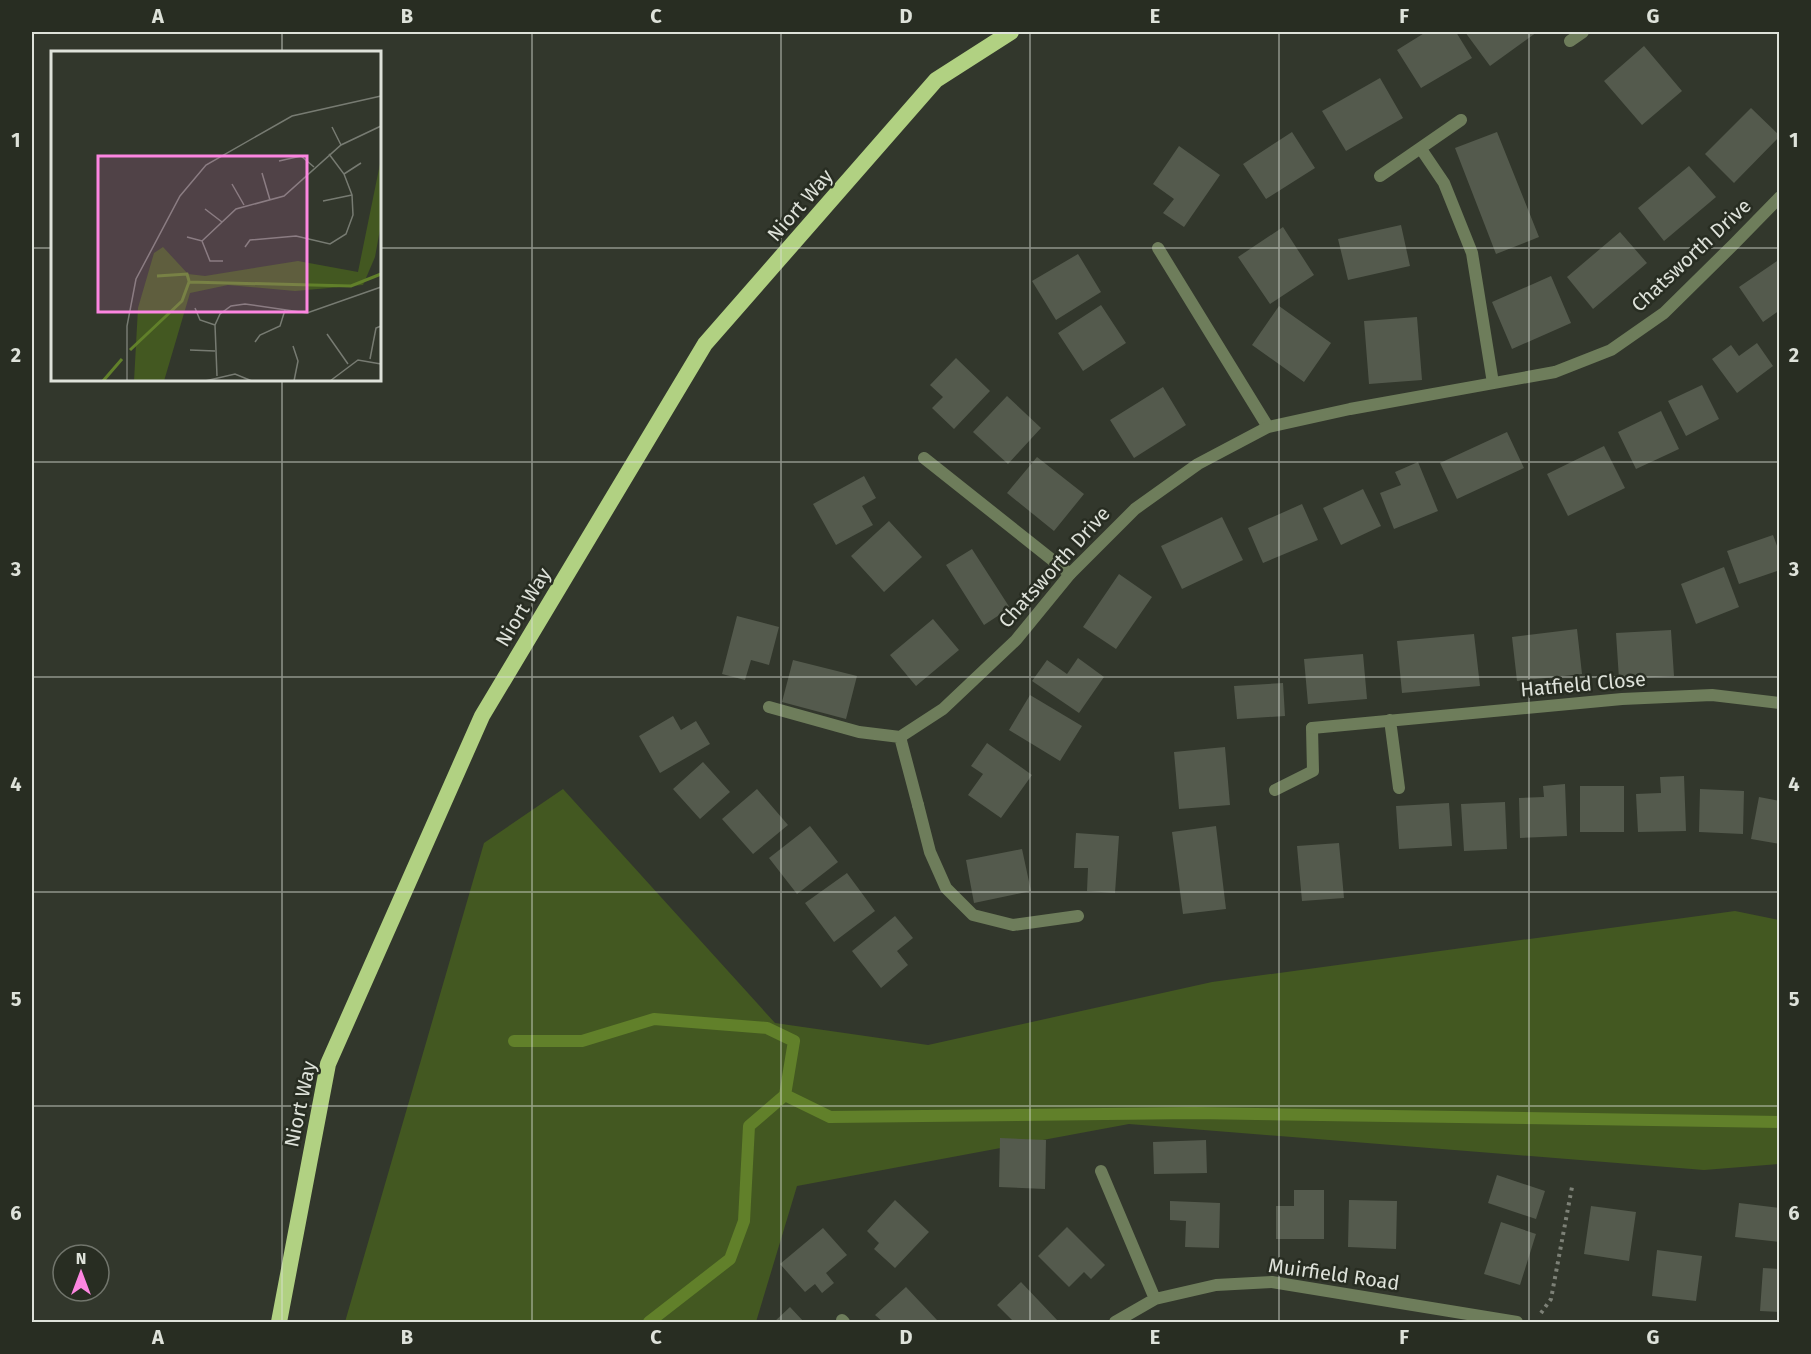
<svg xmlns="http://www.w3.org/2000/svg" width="1811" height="1354" font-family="'Fira Sans',sans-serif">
<rect width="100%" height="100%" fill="#32372c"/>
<!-- green -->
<path fill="#435821" d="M 563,789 L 775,1023 L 928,1045 L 1212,982 L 1735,911 L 1779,920 L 1779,1164 L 1704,1170 L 1129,1124 L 797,1186 L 756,1322 L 345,1322 L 484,843 Z"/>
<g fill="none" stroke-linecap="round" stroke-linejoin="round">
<!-- stream -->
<path stroke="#61802a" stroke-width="12" d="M 514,1041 L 582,1041 L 654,1019 L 767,1028 L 794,1041 L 785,1095
M 649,1322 L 730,1259 L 744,1221 L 749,1126 L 785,1095 L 830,1117 L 1195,1113 L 1780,1122"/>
</g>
<!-- building -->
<path fill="#545a4d" d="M 1426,32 L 1456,32 L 1472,58 L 1421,88 L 1397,50 Z
M 1465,32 L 1537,32 L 1490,66 Z
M 1644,46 L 1682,91 L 1642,125 L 1604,81 Z
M 1380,78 L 1403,118 L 1346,151 L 1322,111 Z
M 1751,108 L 1780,136 L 1734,183 L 1705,154 Z
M 1292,132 L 1315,168 L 1266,199 L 1243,164 Z
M 1497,132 L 1539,237 L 1496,254 L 1455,148 Z
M 1179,146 L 1220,175 L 1184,227 L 1163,213 L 1174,199 L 1153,184 Z
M 1689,166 L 1716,197 L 1664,241 L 1638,208 Z
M 1401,225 L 1410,266 L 1348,280 L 1338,239 Z
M 1283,227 L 1314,275 L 1270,304 L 1238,257 Z
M 1620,232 L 1647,263 L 1593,309 L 1567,277 Z
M 1078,254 L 1101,292 L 1056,320 L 1032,281 Z
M 1780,259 L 1780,310 L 1763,322 L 1739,287 Z
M 1551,276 L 1571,323 L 1512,349 L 1492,302 Z
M 1101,305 L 1126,343 L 1083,371 L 1058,333 Z
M 1279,306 L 1331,343 L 1304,382 L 1252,345 Z
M 1417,317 L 1422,380 L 1369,384 L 1364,321 Z
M 1757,343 L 1773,366 L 1737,393 L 1712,359 L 1731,345 L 1739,356 Z
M 956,358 L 990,391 L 954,429 L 932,408 L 943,397 L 930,385 Z
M 1702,385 L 1719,419 L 1686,436 L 1668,401 Z
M 1163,387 L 1186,425 L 1134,458 L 1110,420 Z
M 1007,396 L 1041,428 L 1008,464 L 973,432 Z
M 1661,411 L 1679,449 L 1636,469 L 1618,432 Z
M 1507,432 L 1524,468 L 1457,499 L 1440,463 Z
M 1604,446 L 1625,488 L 1568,516 L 1547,474 Z
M 1037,457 L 1084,494 L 1054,531 L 1007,493 Z
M 1418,462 L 1438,511 L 1394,529 L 1380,493 L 1401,485 L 1395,472 Z
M 864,476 L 876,498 L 862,506 L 873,525 L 836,545 L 813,504 Z
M 1363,489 L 1381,526 L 1341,545 L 1323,508 Z
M 1302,504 L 1318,540 L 1263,563 L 1248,528 Z
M 1222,517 L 1243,560 L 1182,589 L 1161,546 Z
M 889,521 L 922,557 L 884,592 L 851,556 Z
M 1773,535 L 1780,554 L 1780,570 L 1739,584 L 1727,551 Z
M 972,549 L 1010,608 L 984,625 L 946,565 Z
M 1724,567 L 1739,607 L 1696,624 L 1681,584 Z
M 1119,574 L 1152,597 L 1116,649 L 1083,627 Z
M 737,616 L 779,627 L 769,665 L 751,660 L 745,680 L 722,674 Z
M 933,619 L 959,650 L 916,686 L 890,655 Z
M 1577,629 L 1582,674 L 1517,681 L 1512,637 Z
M 1671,630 L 1674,676 L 1619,679 L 1616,633 Z
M 1474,634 L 1480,686 L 1402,693 L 1397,641 Z
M 1363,654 L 1367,699 L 1308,704 L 1304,659 Z
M 1078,658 L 1104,677 L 1079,713 L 1032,681 L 1047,660 L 1067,674 Z
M 793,660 L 857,676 L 846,719 L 782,702 Z
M 1283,683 L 1285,716 L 1237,719 L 1234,686 Z
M 1030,695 L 1082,726 L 1060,761 L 1009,730 Z
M 673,716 L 681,730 L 696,721 L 710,744 L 660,773 L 639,736 Z
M 987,743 L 1032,775 L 1001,818 L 968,795 L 983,774 L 971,766 Z
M 1225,747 L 1230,805 L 1179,809 L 1174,752 Z
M 703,762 L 730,792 L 700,819 L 673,789 Z
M 1684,776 L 1686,831 L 1638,832 L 1636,794 L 1661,793 L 1660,777 Z
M 1565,784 L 1567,836 L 1520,838 L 1519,798 L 1544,797 L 1543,786 Z
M 1580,786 L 1624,786 L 1624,832 L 1580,832 Z
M 757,789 L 788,825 L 753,854 L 722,819 Z
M 1700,789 L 1744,791 L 1743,834 L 1699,832 Z
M 1759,797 L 1780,801 L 1780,844 L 1751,839 Z
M 1505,802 L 1507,849 L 1464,851 L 1461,804 Z
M 1449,803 L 1452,846 L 1399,849 L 1396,806 Z
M 810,826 L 838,862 L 797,894 L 769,858 Z
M 1216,826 L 1226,909 L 1183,914 L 1172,832 Z
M 1076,833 L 1119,836 L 1115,893 L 1087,891 L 1088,868 L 1074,868 Z
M 1339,843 L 1344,898 L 1302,901 L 1297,846 Z
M 1022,849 L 1031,891 L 974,903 L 966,860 Z
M 847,873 L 875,911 L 834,942 L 805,903 Z
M 895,916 L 913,938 L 897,951 L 908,965 L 881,988 L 852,951 Z
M 1000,1138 L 1046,1140 L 1045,1189 L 999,1187 Z
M 1206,1140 L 1207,1173 L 1154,1174 L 1153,1142 Z
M 1497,1175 L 1545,1191 L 1536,1219 L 1488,1203 Z
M 1294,1190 L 1324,1190 L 1324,1239 L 1276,1239 L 1276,1206 L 1294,1206 Z
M 895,1200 L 929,1232 L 895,1268 L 874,1249 L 879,1243 L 867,1231 Z
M 1349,1200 L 1397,1201 L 1396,1249 L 1348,1247 Z
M 1170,1201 L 1220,1203 L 1219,1248 L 1185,1247 L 1186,1221 L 1170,1220 Z
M 1739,1203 L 1780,1208 L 1780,1242 L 1735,1237 Z
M 1591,1206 L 1636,1212 L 1629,1261 L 1584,1254 Z
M 1501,1222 L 1536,1234 L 1520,1285 L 1484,1274 Z
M 1067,1227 L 1105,1265 L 1091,1279 L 1084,1272 L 1069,1287 L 1038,1256 Z
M 823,1228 L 847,1255 L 826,1273 L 834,1283 L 822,1293 L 815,1284 L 805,1292 L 780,1264 Z
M 1657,1250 L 1702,1256 L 1696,1301 L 1652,1296 Z
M 1763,1268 L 1780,1269 L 1780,1312 L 1760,1311 Z
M 1021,1282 L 1058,1321 L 1056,1322 L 1014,1322 L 997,1305 Z
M 906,1287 L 937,1320 L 934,1322 L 883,1322 L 875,1315 Z
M 790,1307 L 804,1322 L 774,1322 Z"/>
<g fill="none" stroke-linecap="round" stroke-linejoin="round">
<!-- path -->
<path stroke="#7d8177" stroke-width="4" stroke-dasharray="3 4.5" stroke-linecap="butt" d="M 1541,1313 L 1551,1299 L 1572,1187"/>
<!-- service -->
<path stroke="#6e7d5b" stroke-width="12" d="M 1570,41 L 1583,32
M 1158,248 L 1268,427
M 924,458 L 1070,574
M 1275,790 L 1313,771 L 1312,728
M 918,805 L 930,852 L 946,888 L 973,915 L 1013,925 L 1078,916
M 842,1320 L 844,1322"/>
<!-- minor -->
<path stroke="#6e7d5b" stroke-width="12" d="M 1421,149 L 1444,183 L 1472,253 L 1493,383
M 1380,176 L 1461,120
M 769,707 L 859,732 L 900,737 L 943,709 L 1016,640 L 1070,574 L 1135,509 L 1198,464 L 1268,427 L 1350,409 L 1555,372 L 1611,350 L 1664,313 L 1734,244 L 1780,197
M 1390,720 L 1399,788
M 1312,728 L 1622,699 L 1712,695 L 1780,703
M 900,737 L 918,805
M 1101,1171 L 1155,1299
M 1115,1322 L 1155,1299 L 1216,1285 L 1272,1282 L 1517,1322"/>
<!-- trunk -->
<path stroke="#b1d182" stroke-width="16" d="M 279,1322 L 328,1064 L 482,716 L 705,344 L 936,80 L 1011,32"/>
</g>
<!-- grid -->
<path fill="none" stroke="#dee2da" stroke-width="1.5" stroke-opacity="0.55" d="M 282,32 L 282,52M 532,32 L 532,1322M 781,32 L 781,1322M 1030,32 L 1030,1322M 1279,32 L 1279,1322M 1529,32 L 1529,1322M 32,248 L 52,248M 380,248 L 1780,248M 282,380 L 282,1322M 32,462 L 1780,462M 32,677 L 1780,677M 32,892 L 1780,892M 32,1106 L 1780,1106"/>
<g text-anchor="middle" stroke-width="5" stroke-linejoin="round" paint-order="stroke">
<!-- street labels -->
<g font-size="20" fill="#dee2da" stroke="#282d22">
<text transform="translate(800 205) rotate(-49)" y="7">Niort Way</text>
<text transform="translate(1691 255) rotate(-43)" y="7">Chatsworth Drive</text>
<text transform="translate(1054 567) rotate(-48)" y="7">Chatsworth Drive</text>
<text transform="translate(523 607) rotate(-59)" y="7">Niort Way</text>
<text transform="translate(1583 684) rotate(-5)" y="7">Hatfield Close</text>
<text transform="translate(300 1104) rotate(-78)" y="7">Niort Way</text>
<text transform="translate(1334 1274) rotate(8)" y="7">Muirfield Road</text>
</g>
</g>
<!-- overview -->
<g transform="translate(51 51)">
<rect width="330" height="330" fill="#32372c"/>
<path d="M 330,108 L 330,173 L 324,206 L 312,234 L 244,240 L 177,234 L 139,242 L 113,330 L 83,330 L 87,257 L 103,202 L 112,196 L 137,223 L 154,225 L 247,210 L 307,221 Z" fill="#435821"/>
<path fill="none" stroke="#61802a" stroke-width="3" d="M 106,225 L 136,223 L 138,230M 79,299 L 131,250 L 138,231 L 300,235 L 330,223M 52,330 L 71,308"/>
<path fill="none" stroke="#777b72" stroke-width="1.5" d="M 281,76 L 290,94M 228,110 L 250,105 L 263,116M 211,122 L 219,149M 293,123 L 310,112M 181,133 L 193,154M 272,150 L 301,144M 154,158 L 171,171M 136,186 L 151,190 L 185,158 L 233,145 L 290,94 L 330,75M 151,190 L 159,210 L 172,210M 194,196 L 199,189 L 245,185 L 279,193 L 295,183 L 302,164 L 301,144 L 293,123 L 278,103M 144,257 L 149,269 L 164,274M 276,283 L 297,313M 204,291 L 209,284 L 229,275 L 234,259M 242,295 L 247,310 L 243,330M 139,299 L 164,300M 319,308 L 325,277 L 330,275M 166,325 L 164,274 L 169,263 L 180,255 L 194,253 L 256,262 L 330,236M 76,330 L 76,275 L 85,228 L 129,145 L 155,114 L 241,65 L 330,45M 154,330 L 184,323 L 201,330M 279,330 L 307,309 L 330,313"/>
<path fill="#fd86e1" fill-opacity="0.15" stroke="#fd86e1" stroke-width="3" d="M 47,105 L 256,105 L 256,261 L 47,261 Z"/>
<rect width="330" height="330" fill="none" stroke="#dee2da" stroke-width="3"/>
</g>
<!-- border -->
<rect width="1811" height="1354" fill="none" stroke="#282d22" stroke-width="66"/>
<!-- north arrow -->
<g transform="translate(81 1273)"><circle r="28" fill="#282d22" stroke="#71756c" stroke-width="1.5"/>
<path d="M0-4.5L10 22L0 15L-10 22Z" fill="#fd86e1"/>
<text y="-9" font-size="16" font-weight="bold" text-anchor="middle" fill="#dee2da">N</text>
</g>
<rect x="33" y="33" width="1745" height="1288" fill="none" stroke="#dee2da" stroke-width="2"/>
<g font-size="20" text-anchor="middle" font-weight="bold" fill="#dee2da">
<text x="158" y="23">A</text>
<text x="407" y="23">B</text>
<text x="656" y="23">C</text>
<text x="906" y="23">D</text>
<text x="1155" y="23">E</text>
<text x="1404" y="23">F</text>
<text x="1653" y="23">G</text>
<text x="16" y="147">1</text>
<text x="1794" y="147">1</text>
<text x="16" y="362">2</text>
<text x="1794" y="362">2</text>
<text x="16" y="576">3</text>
<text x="1794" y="576">3</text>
<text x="16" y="791">4</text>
<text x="1794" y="791">4</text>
<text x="16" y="1006">5</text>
<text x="1794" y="1006">5</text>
<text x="16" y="1220">6</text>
<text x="1794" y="1220">6</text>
<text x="158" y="1344">A</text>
<text x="407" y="1344">B</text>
<text x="656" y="1344">C</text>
<text x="906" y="1344">D</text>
<text x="1155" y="1344">E</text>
<text x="1404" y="1344">F</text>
<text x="1653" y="1344">G</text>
</g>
</svg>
